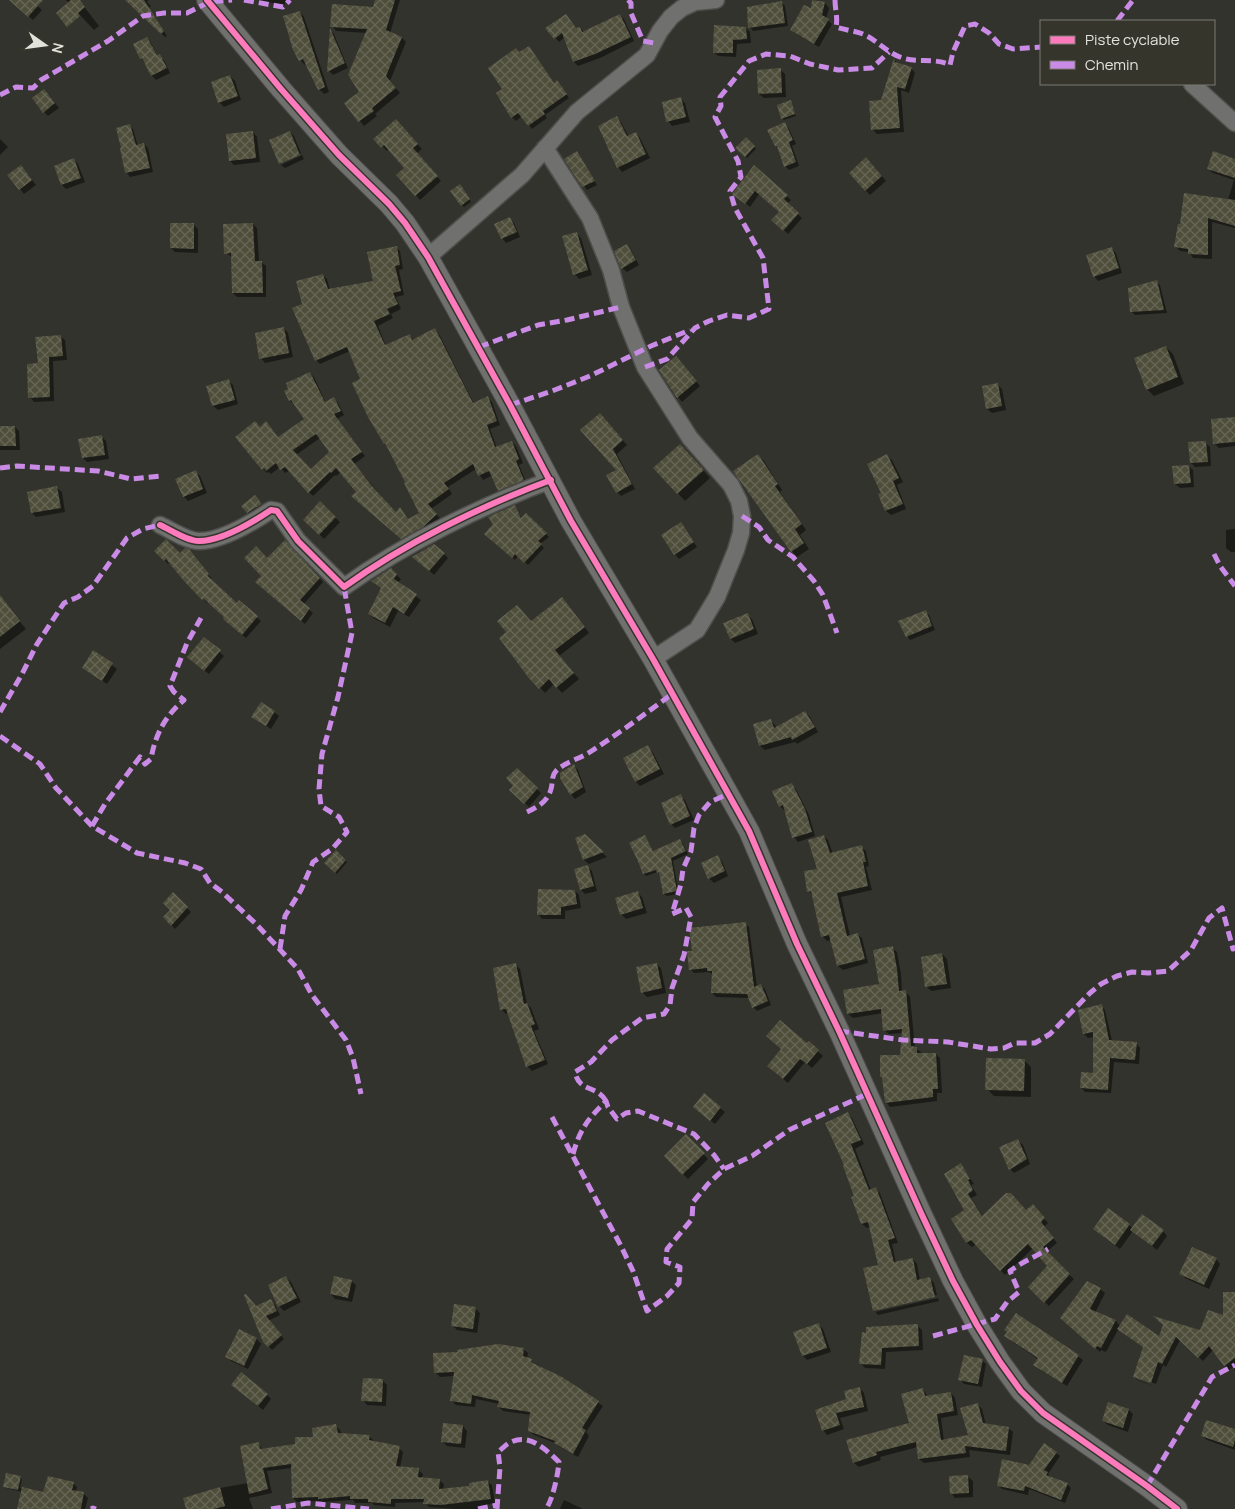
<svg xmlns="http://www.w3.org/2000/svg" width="1235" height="1509" font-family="Manrope,sans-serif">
<defs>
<pattern id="building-cross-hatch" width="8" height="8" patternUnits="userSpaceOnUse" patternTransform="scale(1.25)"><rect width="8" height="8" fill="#4e4e3b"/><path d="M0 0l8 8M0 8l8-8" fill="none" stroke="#676757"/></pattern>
</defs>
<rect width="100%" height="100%" fill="#33332e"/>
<!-- shadow -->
<path fill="#0007" fill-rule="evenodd" d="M 19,0 L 31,0 L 42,10 L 33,20 L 15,4 Z
M 66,0 L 79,0 L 99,26 L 94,30 Z
M 126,0 L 149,0 L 147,2 L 151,6 L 149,8 L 167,36 L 165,37 Z
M 261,0 L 286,0 L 284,6 Z
M 376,0 L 400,0 L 390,33 L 402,38 L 406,42 L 390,81 L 400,93 L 375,114 L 377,116 L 364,126 L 346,104 L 361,92 L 367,33 L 336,31 L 332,26 L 374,8 Z
M 813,1 L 825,3 L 829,8 L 826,19 L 832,24 L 819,47 L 796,34 L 791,30 L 812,10 Z
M 782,3 L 785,6 L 788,26 L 753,31 L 750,27 Z
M 300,12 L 304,17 L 329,92 L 324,94 L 319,89 L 307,64 L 305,65 L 300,60 Z
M 620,15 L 624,19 L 634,41 L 600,58 L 578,66 L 574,62 L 565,37 L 559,42 L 547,28 L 580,28 L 584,32 Z
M 746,28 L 750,32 L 751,43 L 737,44 L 736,57 L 718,56 L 714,52 Z
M 331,31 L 334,34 L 348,68 L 333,75 L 329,71 Z
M 147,38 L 151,43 L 158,56 L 164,60 L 170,73 L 156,80 L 152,76 L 134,45 Z
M 895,60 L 898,64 L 911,68 L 915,73 L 909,93 L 901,90 L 904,132 L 877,134 L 872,129 Z
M 781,70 L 785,74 L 786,97 L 764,98 L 759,94 Z
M 230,76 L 235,81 L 241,100 L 224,107 L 219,102 Z
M 554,84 L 560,85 L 569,98 L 545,115 L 547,118 L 532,129 L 522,116 L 516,121 L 512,117 Z
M 49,95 L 59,108 L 48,116 L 44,112 Z
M 681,99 L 685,103 L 690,122 L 672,126 L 668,121 Z
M 790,101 L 796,116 L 784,120 L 782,118 Z
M 617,118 L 621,122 L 629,137 L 636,134 L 640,138 L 650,158 L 622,172 L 618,167 Z
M 785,124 L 788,127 L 796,144 L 792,146 L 799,166 L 789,170 L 785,166 L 779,149 L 776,146 Z
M 400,125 L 422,149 L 417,153 L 441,181 L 420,200 L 416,195 L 406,168 L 389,149 L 387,151 L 375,139 Z
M 129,126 L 133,129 L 138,146 L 144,144 L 148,148 L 153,172 L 130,177 L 127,173 L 121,149 Z
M 253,132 L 257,137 L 260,162 L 234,165 L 230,161 Z
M 290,132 L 294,136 L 301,153 L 281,162 L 281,164 L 271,140 Z
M 0,139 L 8,147 L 0,155 Z
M 746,139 L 756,149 L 747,158 L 736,148 Z
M 577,153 L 597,185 L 587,190 L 566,159 Z
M 302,155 L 304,159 L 285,168 L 281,165 Z
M 74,160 L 78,164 L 85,182 L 66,189 L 62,185 Z
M 1235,160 L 1235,228 L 1212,222 L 1212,259 L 1193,258 L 1189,252 L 1180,251 L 1175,246 L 1228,200 L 1234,180 L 1213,173 L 1208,169 Z
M 871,163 L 886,181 L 870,195 L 866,191 Z
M 754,167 L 791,200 L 787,204 L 802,218 L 788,234 L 773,220 L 780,212 L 760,193 L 750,207 L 738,197 Z
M 25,171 L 36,185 L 24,194 L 20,189 Z
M 461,187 L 471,202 L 464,207 L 462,205 Z
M 510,219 L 514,223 L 520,237 L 506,243 L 502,238 Z
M 193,224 L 198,229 L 198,253 L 175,252 L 171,248 Z
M 253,224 L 257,228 L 259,262 L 261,262 L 266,266 L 266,297 L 237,297 L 233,293 L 232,257 L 226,253 Z
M 576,233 L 581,238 L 592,275 L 579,279 L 575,274 Z
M 627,245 L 631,250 L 639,265 L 627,272 L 622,268 Z
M 396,247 L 400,251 L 403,269 L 399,270 L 404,295 L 396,297 L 401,309 L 391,314 L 393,318 L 378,326 L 386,346 L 410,336 L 414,340 L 435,329 L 439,334 L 474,404 L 488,398 L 492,402 L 500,425 L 490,429 L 497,448 L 512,442 L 516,446 L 523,463 L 519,465 L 527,484 L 503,494 L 499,490 L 491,476 L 483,480 L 476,469 L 448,487 L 452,494 L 431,509 L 440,518 L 427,531 L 406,542 L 357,500 L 358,492 L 341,472 L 336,476 L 335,475 L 313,496 L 289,471 L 285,473 L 280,467 L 271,474 L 269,472 L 267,473 L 263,469 L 260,428 L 278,438 L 305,419 L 295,404 L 290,401 L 285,391 L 310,373 L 314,377 L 326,403 L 333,399 L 338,403 L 344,415 L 337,419 L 365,456 L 354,464 L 396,513 L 400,509 L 409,520 L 420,513 L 407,483 L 388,447 L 385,443 L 350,351 L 320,364 L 316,360 L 304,305 L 323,275 L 327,279 L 330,290 L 374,282 ZM 320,438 L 330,452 L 311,471 L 296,455 Z
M 1111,248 L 1116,253 L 1122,273 L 1098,281 L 1094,276 Z
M 1156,281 L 1160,285 L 1167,313 L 1135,315 L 1132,312 Z
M 284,328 L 288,333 L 293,357 L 265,363 L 261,358 Z
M 60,336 L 65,340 L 67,360 L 53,361 L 54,401 L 34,402 L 30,397 L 39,365 Z
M 1166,347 L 1173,354 L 1184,384 L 1154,396 L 1147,389 Z
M 680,362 L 700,386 L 682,402 L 678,397 Z
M 229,381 L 233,385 L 238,404 L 218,410 L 213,406 Z
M 997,384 L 1002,389 L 1006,410 L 992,413 L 987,409 Z
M 604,419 L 627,445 L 617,454 L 635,489 L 621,496 L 617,492 L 618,470 Z
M 1235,419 L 1235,446 L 1219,448 L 1214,443 Z
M 0,427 L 15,427 L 19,431 L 20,450 L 0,450 Z
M 102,437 L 106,441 L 109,459 L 87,462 L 83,458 Z
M 1205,442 L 1210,447 L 1211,466 L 1195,467 L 1191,463 Z
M 687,452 L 710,478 L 685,501 L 655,468 Z
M 758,456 L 764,461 L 782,490 L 780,492 L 806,530 L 800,535 L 809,549 L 797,557 L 792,551 Z
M 887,456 L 892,460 L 903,482 L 897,485 L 906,509 L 891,515 L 886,511 L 880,495 L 883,493 Z
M 1188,466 L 1193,470 L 1194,487 L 1180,488 L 1175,484 Z
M 195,471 L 200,476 L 207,493 L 188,501 L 184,497 Z
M 57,488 L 62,492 L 65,512 L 36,517 L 32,513 Z
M 260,501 L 265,509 L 252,517 L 248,512 Z
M 320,503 L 340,522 L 324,539 L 304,519 Z
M 515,506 L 522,519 L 526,515 L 549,537 L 540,544 L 544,548 L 528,565 L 518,556 L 515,560 L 489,536 Z
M 681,524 L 697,547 L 679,559 L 675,554 Z
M 1235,529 L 1235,552 L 1231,552 L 1226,548 L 1226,530 Z
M 285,542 L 323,582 L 303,605 L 313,613 L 305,624 L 293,614 L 262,576 L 267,559 Z
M 156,551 L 193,555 L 212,579 L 211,580 L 237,604 L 239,602 L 261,621 L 246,638 L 228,623 L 226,617 L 209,602 L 207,603 L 185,580 L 170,562 L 168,564 Z
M 444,554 L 448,558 L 434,575 L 418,561 Z
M 391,570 L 401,579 L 398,583 L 421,600 L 409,617 L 398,611 L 390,627 L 373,618 L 369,614 Z
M 2,600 L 26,629 L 0,649 L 0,601 Z
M 567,604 L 589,633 L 559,656 L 579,679 L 562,693 L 554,684 L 545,693 L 529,676 L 508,633 Z
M 926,612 L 929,615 L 935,630 L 910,640 L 907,636 Z
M 747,615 L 752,619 L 758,634 L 735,643 L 731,639 Z
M 204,638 L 224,656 L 209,674 L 193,662 Z
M 94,652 L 117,669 L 107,684 L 84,668 Z
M 274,712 L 279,716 L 271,729 L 253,717 Z
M 805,712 L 810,717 L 818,732 L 797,744 L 795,742 L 765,750 L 760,746 L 755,725 L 771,720 L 777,728 Z
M 648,747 L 652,751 L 664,774 L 640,786 L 636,782 L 624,759 Z
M 574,766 L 578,770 L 586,792 L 575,799 L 571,794 Z
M 517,769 L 541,793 L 529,807 L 511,790 L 515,786 Z
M 791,785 L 796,789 L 809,815 L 815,836 L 798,842 L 794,837 L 785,811 L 780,806 L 773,792 Z
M 680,795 L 685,800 L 694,820 L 675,828 L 671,824 Z
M 585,835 L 607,857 L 589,864 L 584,860 L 576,838 Z
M 645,836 L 654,852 L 680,840 L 683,843 L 688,854 L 673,861 L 679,894 L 667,896 L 664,894 L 660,874 L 658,872 L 646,876 L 644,874 Z
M 824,836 L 828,840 L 833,854 L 861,847 L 866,851 L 869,866 L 866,867 L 872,890 L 841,897 L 850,936 L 857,934 L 862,938 L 868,963 L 843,970 L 838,966 L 831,940 L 827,941 L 823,937 L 813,896 L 809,891 L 819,870 Z
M 336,852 L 347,862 L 337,874 L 326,863 Z
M 717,857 L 722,861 L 728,876 L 714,883 L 709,878 Z
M 587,866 L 592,871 L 597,891 L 585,894 L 581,890 Z
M 575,891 L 579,895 L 581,908 L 565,911 L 565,919 L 542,919 L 538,914 Z
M 638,893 L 642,897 L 647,913 L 626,919 L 622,915 L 617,899 Z
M 173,894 L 191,912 L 175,929 L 164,917 L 172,910 Z
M 745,923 L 749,927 L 757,987 L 761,985 L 765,989 L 771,1005 L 757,1011 L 753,1007 L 750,998 L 716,997 L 712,993 L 713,975 L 709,972 L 694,973 L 690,969 L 693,952 Z
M 892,948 L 897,952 L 901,974 L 902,992 L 905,992 L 910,996 L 915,1048 L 921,1052 L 921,1054 L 936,1054 L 940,1058 L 942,1093 L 937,1093 L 937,1101 L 890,1107 L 886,1102 L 883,1078 L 881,1077 L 901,1056 L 903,1033 L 889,1034 L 884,1030 L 883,1013 L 853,1018 L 848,1014 L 845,991 L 881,985 Z
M 942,954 L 947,959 L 951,988 L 931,991 L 927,987 Z
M 656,964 L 661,968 L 666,993 L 647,997 L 642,992 Z
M 516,965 L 520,969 L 527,1004 L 531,1008 L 539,1029 L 534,1031 L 548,1064 L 532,1071 L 528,1067 L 509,1013 L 506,1014 L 501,1009 Z
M 1101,1006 L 1105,1010 L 1112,1041 L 1136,1043 L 1140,1048 L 1139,1064 L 1114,1062 L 1111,1093 L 1085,1092 L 1081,1088 L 1094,1075 L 1094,1037 L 1088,1038 L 1084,1034 Z
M 809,1043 L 823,1056 L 812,1068 L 805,1062 L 788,1083 L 773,1071 Z
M 1024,1060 L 1031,1067 L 1031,1097 L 994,1096 L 987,1089 Z
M 704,1095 L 725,1112 L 715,1124 L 699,1111 Z
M 848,1114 L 852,1118 L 864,1144 L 855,1149 L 871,1190 L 875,1189 L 880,1193 L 898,1243 L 892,1244 L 896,1263 L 913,1259 L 917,1264 L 920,1281 L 930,1279 L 934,1283 L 937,1295 L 875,1309 L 875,1312 L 938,1298 L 939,1301 L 878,1315 L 874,1310 L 880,1266 L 871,1227 L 867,1228 L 862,1224 L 852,1198 L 856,1196 Z
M 686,1136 L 708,1159 L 688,1179 L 665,1156 Z
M 1018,1141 L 1023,1145 L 1030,1164 L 1014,1173 L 1010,1169 Z
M 961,1165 L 974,1184 L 971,1185 L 977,1195 L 971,1198 L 983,1217 L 1037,1210 L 1048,1223 L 1044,1227 L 1057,1243 L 1046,1252 L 1074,1279 L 1049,1306 L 1029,1287 L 1049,1267 L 1033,1248 L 1005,1275 L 976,1244 L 972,1247 L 967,1243 L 952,1219 L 965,1211 Z
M 1109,1209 L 1133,1228 L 1163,1231 L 1167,1236 L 1157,1250 L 1133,1231 L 1120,1249 L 1094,1229 Z
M 1216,1259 L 1220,1264 L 1209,1289 L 1185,1278 L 1181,1273 Z
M 286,1277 L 291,1282 L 301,1302 L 284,1311 L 279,1306 Z
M 351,1281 L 356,1285 L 352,1302 L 335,1299 L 331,1294 Z
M 1100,1289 L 1105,1293 L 1095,1313 L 1116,1321 L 1120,1326 L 1160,1338 L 1201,1332 L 1225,1317 L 1235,1293 L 1235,1371 L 1233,1367 L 1229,1370 L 1213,1350 L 1203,1361 L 1180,1340 L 1166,1367 L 1163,1365 L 1156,1384 L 1138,1378 L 1138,1380 L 1156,1387 L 1139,1381 L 1135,1377 L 1145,1348 L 1119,1328 L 1106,1352 L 1101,1350 L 1100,1352 L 1062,1317 Z
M 271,1301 L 275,1305 L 280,1315 L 268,1321 L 284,1339 L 272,1350 L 264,1341 L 256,1307 Z
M 475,1308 L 480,1313 L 477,1333 L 457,1330 L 453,1326 Z
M 1016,1314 L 1083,1360 L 1067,1386 L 1039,1369 L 1035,1365 L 1038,1359 L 1010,1340 L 1008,1332 Z
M 819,1325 L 823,1329 L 831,1352 L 807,1360 L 803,1356 Z
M 917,1325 L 922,1330 L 923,1350 L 886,1352 L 885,1369 L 865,1368 L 861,1363 L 863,1334 Z
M 240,1331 L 257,1339 L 261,1344 L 248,1369 L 231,1361 L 227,1356 Z
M 523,1349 L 528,1353 L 527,1359 L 562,1378 L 603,1406 L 586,1432 L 589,1436 L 578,1457 L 560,1447 L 555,1443 L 534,1435 L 529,1431 L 531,1415 L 503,1411 L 499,1407 L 499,1404 L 476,1399 L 475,1407 L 456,1405 L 451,1400 L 455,1376 L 440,1377 L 435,1372 Z
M 982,1360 L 986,1364 L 982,1387 L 964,1384 L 960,1379 Z
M 383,1381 L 387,1385 L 386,1406 L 367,1405 L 363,1400 Z
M 860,1388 L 864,1393 L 868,1411 L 840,1418 L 844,1429 L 827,1435 L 823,1430 L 816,1411 L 847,1400 Z
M 237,1389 L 267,1395 L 271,1399 L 263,1410 Z
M 923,1389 L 928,1397 L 951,1393 L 955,1398 L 958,1415 L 941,1418 L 944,1441 L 969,1436 L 978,1405 L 982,1409 L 986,1425 L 1008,1428 L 1013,1432 L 1010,1455 L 969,1450 L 970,1457 L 924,1463 L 919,1459 L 918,1447 L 880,1457 L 881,1460 L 859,1467 L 854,1463 L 847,1441 L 911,1424 Z
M 1109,1403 L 1129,1410 L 1133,1414 L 1128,1432 L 1108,1425 L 1103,1421 Z
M 336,1426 L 340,1430 L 341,1434 L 369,1436 L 373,1440 L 373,1443 L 399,1448 L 403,1452 L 400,1468 L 418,1470 L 423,1474 L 422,1479 L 439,1480 L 444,1484 L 443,1490 L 471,1487 L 487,1481 L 492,1485 L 495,1503 L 480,1506 L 480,1509 L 455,1509 L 429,1507 L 424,1502 L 395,1503 L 395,1507 L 374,1505 L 372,1503 L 355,1503 L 353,1500 L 323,1502 L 322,1501 L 297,1502 L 293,1498 L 292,1468 L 267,1471 L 272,1493 L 249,1498 L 253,1509 L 187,1509 L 185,1499 L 220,1488 L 248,1483 L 258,1443 L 263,1450 L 296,1445 L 315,1438 Z
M 463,1426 L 467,1431 L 465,1448 L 447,1446 L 442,1441 Z
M 1235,1431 L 1235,1450 L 1207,1440 L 1202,1436 Z
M 1056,1453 L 1060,1456 L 1048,1474 L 1050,1478 L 1067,1484 L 1071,1488 L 1065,1503 L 1029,1489 L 1028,1495 L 1002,1489 L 998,1485 Z
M 20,1477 L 22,1479 L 20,1488 L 44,1493 L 73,1483 L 77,1487 L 76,1492 L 84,1494 L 88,1498 L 85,1509 L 18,1509 L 22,1492 L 6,1488 L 4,1486 Z
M 968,1477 L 973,1481 L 973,1497 L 955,1498 L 951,1493 Z
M 564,1500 L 583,1509 L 560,1509 Z"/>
<!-- building -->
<path fill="url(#building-cross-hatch)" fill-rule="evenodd" d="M 9,0 L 43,0 L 28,17 Z
M 71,0 L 80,0 L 85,7 L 78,13 L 80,16 L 67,27 L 56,13 Z
M 125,0 L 144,0 L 164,31 L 161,34 Z
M 375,0 L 395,0 L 386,30 L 402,37 L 386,76 L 396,88 L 372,108 L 374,111 L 358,122 L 344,103 L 359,92 L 348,75 L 367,29 L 330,27 L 332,4 L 373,7 Z
M 812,0 L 825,2 L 822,15 L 829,19 L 814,44 L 790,30 L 804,5 L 811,8 Z
M 782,1 L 785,23 L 748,28 L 747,7 Z
M 300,11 L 325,87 L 318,90 L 303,59 L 299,61 L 293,50 L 283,16 Z
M 566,14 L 576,28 L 580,27 L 582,32 L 620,14 L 631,37 L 595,54 L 573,62 L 562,33 L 554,39 L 545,28 Z
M 714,25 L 746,27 L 747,39 L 733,40 L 733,53 L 713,53 Z
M 330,28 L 345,63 L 327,72 Z
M 147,37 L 157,55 L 160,54 L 167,68 L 151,76 L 142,58 L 140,59 L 133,44 Z
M 529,46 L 554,83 L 557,80 L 567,94 L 543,111 L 545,114 L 528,126 L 518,113 L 511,118 L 496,93 L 502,89 L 488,68 L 516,48 L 519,52 Z
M 894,58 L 895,62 L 912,67 L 905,89 L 897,87 L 900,128 L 871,130 L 869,101 L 881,100 Z
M 781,68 L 782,93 L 758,94 L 757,70 Z
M 230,75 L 238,96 L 218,103 L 211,82 Z
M 44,89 L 55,103 L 43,113 L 32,98 Z
M 681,97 L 686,117 L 666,122 L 662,102 Z
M 791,100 L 795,114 L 781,119 L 777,105 Z
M 617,116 L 627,136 L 636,132 L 646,154 L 617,168 L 598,126 Z
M 396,119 L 418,144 L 413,148 L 438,176 L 415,196 L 396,175 L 404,168 L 384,145 L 381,148 L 373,139 Z
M 785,122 L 793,140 L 789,142 L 796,162 L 784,167 L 777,146 L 775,146 L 767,130 Z
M 130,124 L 136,145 L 144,143 L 150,168 L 125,173 L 120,148 L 121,148 L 116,128 Z
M 253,131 L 256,158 L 229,161 L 226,134 Z
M 290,131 L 300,155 L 279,164 L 269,140 Z
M 746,137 L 755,146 L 745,157 L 735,148 Z
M 577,151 L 595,181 L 582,187 L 564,159 Z
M 1213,151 L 1235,159 L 1235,178 L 1207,169 Z
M 866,157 L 882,176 L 865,191 L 849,173 Z
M 74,158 L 81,178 L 61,185 L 54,166 Z
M 21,165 L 32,180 L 19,190 L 7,175 Z
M 754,165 L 788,195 L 784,199 L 799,213 L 783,231 L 771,220 L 779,212 L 755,191 L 745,204 L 732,194 Z
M 460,184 L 470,199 L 461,206 L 450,191 Z
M 1184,193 L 1235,200 L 1235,226 L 1208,218 L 1208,255 L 1188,254 L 1188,249 L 1174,247 L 1178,224 L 1180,224 Z
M 510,217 L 517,232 L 501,239 L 494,224 Z
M 170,223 L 194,223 L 194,249 L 170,248 Z
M 253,223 L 255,261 L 262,261 L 263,293 L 232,293 L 231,253 L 224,254 L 223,224 Z
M 577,232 L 588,270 L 573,275 L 562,236 Z
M 627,244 L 636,260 L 621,269 L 614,251 Z
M 397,246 L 400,265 L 395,266 L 401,291 L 393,293 L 398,304 L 387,309 L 390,314 L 374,321 L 385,345 L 410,334 L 412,340 L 435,328 L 473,403 L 488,396 L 497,421 L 487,425 L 495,447 L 512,441 L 519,459 L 516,461 L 524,480 L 498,491 L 489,471 L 478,476 L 473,464 L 444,483 L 449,489 L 428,504 L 437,514 L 423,527 L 401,539 L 351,496 L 356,492 L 336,468 L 331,473 L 330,472 L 308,493 L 285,467 L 280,470 L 276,463 L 266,471 L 264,468 L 262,470 L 235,437 L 255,421 L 260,427 L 266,421 L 278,437 L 304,419 L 291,400 L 289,401 L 284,391 L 288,389 L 286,383 L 310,372 L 325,402 L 334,397 L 341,411 L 334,414 L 362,452 L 351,459 L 372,486 L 396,512 L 400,507 L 408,519 L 419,513 L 404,483 L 405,482 L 385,443 L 384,444 L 368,417 L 352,383 L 360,379 L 347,347 L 315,361 L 292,308 L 302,304 L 296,281 L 323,274 L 328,289 L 373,281 L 367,252 ZM 316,434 L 329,452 L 311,469 L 293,450 Z
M 1112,247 L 1119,268 L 1093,277 L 1086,255 Z
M 1157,280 L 1164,310 L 1130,312 L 1128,288 Z
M 284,327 L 289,353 L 259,359 L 255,333 Z
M 61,335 L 63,356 L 49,357 L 50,397 L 28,398 L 27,364 L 38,363 L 35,337 Z
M 1166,346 L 1178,377 L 1146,390 L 1134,358 Z
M 676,356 L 697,381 L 677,398 L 659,370 Z
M 229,379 L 235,400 L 212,406 L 206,386 Z
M 998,383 L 1002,406 L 986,409 L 982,386 Z
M 600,413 L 623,440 L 613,449 L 632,484 L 616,493 L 606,475 L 616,470 L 580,430 Z
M 1235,417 L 1235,442 L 1213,444 L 1211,419 Z
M 0,426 L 15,426 L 16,446 L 0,446 Z
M 102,435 L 105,455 L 82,458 L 78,439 Z
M 1206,441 L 1208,462 L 1190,463 L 1188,442 Z
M 680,444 L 704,470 L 677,494 L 653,468 Z
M 758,454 L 778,484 L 775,486 L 802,524 L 795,529 L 804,543 L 791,552 L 733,471 Z
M 887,454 L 899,478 L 893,481 L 903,504 L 885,511 L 878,494 L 881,493 L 867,464 Z
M 1189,465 L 1191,483 L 1174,484 L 1172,466 Z
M 196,470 L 203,489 L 183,497 L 175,479 Z
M 57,486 L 61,508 L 31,513 L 27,492 Z
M 255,495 L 262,504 L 247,513 L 241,506 Z
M 320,501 L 336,517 L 319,535 L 303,520 Z
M 515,505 L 521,518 L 526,513 L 547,533 L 538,541 L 542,544 L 524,563 L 515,554 L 512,558 L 484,534 L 493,524 L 488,517 Z
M 681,522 L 694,542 L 674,555 L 661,535 Z
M 166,539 L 180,553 L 185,548 L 189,549 L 209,574 L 208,576 L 237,603 L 239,600 L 258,616 L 242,635 L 223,619 L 224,617 L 204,599 L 202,600 L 184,581 L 166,559 L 164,561 L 154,551 Z
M 285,540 L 320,578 L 300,600 L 310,608 L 301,621 L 255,582 L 261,576 L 244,558 L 256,546 L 267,558 Z
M 434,544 L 445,553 L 429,571 L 412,557 Z
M 391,568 L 397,574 L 394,579 L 417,594 L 404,614 L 393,607 L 385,623 L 368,614 L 381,588 L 371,581 Z
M 0,595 L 20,621 L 0,637 Z
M 562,597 L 585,627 L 555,650 L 574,673 L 556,688 L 549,679 L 539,689 L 528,677 L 499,638 L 506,632 L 497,621 L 517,605 L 531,621 Z
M 926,610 L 932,626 L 906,637 L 898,621 Z
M 748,613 L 754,629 L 730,639 L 723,623 Z
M 204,637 L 221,650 L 204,671 L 187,657 Z
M 93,650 L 113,663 L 102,681 L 82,668 Z
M 261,702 L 275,711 L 266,726 L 251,717 Z
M 805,711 L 815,727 L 792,740 L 791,737 L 759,746 L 753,724 L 771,719 L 774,728 Z
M 648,745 L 660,769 L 635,782 L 623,758 Z
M 574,764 L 583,787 L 570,795 L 560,778 L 560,773 Z
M 517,768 L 538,788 L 524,804 L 509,790 L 513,786 L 506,778 Z
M 792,783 L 805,809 L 812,832 L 792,838 L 783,805 L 779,807 L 772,791 Z
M 681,794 L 690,816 L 670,825 L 661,803 Z
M 585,834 L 604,852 L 583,860 L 575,838 Z
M 645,835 L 653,851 L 680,839 L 686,851 L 671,858 L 677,891 L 663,894 L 659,872 L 657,873 L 656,870 L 643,874 L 637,859 L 629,843 Z
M 824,835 L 830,853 L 862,845 L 866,862 L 863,862 L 868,886 L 837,893 L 847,936 L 858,933 L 865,959 L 837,966 L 829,935 L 821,937 L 811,891 L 807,892 L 804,871 L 817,869 L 808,840 Z
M 336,850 L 346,860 L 335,873 L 324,863 Z
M 718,855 L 725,871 L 708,879 L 701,863 Z
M 588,865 L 594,886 L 580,890 L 574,869 Z
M 538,889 L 575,890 L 577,904 L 561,907 L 561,915 L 537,915 Z
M 638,891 L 643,908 L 620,915 L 615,898 Z
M 173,892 L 188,907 L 171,926 L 163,917 L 170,910 L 163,903 Z
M 746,922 L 754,987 L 761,984 L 768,1001 L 752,1008 L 747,994 L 711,993 L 712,971 L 707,971 L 707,968 L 689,970 L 687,951 L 692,951 L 689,928 Z
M 893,946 L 897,969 L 899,991 L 906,990 L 911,1046 L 917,1047 L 917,1053 L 936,1053 L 938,1089 L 933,1089 L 933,1097 L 885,1103 L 882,1077 L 880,1077 L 880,1055 L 900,1055 L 902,1029 L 883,1031 L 881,1009 L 847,1014 L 843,990 L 879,984 L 873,950 Z
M 942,953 L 947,984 L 925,987 L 921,957 Z
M 516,963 L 524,1004 L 527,1003 L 535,1024 L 531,1026 L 545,1060 L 526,1067 L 506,1009 L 500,1010 L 493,968 Z
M 657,963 L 662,988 L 641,993 L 636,967 Z
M 1102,1004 L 1109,1040 L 1137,1042 L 1135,1060 L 1110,1058 L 1108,1090 L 1080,1088 L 1081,1072 L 1093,1073 L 1093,1032 L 1083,1034 L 1078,1010 Z
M 780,1020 L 807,1043 L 809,1041 L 819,1050 L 807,1064 L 800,1059 L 783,1079 L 767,1066 L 781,1049 L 766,1036 Z
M 986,1058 L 1025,1059 L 1024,1091 L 985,1090 Z
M 704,1093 L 721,1107 L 710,1121 L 693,1107 Z
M 848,1112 L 861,1140 L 851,1144 L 869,1190 L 876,1187 L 895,1238 L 888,1240 L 894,1262 L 913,1258 L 917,1280 L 930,1277 L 935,1297 L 873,1311 L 863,1268 L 878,1265 L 868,1222 L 861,1224 L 851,1197 L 854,1196 L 843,1166 L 844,1165 L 825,1123 Z
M 686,1134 L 705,1153 L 682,1175 L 664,1156 Z
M 1018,1139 L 1027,1159 L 1009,1170 L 999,1147 Z
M 961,1163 L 970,1179 L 968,1180 L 973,1190 L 968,1194 L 982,1216 L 1006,1193 L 1011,1193 L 1026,1210 L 1033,1204 L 1045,1218 L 1041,1222 L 1054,1238 L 1043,1247 L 1070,1274 L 1044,1303 L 1028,1287 L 1047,1266 L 1028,1244 L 1000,1271 L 971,1240 L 966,1243 L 951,1219 L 964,1210 L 944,1174 Z
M 1108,1208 L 1130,1224 L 1115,1245 L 1093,1229 Z
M 1142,1214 L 1164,1230 L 1152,1246 L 1130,1230 Z
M 1192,1247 L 1217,1258 L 1204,1285 L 1179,1274 Z
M 286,1276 L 297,1298 L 278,1307 L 268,1285 Z
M 334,1276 L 352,1280 L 348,1298 L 330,1294 Z
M 1087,1281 L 1101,1288 L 1090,1309 L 1116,1320 L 1101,1348 L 1097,1346 L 1095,1349 L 1060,1318 Z
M 1223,1292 L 1235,1292 L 1235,1358 L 1224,1366 L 1209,1346 L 1198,1358 L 1176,1337 L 1162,1364 L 1158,1362 L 1151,1383 L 1133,1377 L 1143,1347 L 1117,1329 L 1127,1314 L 1159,1336 L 1163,1325 L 1153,1316 L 1200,1330 L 1208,1310 L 1223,1315 Z
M 246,1294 L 256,1306 L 271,1299 L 277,1311 L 266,1316 L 282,1335 L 268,1347 L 263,1342 L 244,1295 Z
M 454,1304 L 476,1307 L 473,1329 L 451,1326 Z
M 1016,1313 L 1079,1355 L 1062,1383 L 1033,1365 L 1038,1358 L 1004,1336 L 1007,1332 L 1004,1330 Z
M 819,1323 L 827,1348 L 802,1356 L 793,1332 Z
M 918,1324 L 919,1346 L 882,1348 L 881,1365 L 859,1364 L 862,1332 L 866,1333 L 866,1327 Z
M 239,1329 L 257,1338 L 244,1366 L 225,1357 Z
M 498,1344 L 524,1348 L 523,1356 L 532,1359 L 531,1362 L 562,1377 L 599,1401 L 582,1428 L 586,1430 L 573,1454 L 554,1443 L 555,1441 L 528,1431 L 530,1412 L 497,1407 L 499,1401 L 472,1395 L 471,1404 L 450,1401 L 454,1372 L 434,1373 L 433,1353 L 458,1352 L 457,1350 Z
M 964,1355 L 983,1359 L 978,1384 L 958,1380 Z
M 241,1372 L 268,1394 L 258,1406 L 231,1385 Z
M 363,1378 L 383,1379 L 382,1402 L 361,1401 Z
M 860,1387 L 864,1407 L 836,1413 L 840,1425 L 822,1431 L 815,1410 L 846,1399 L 844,1391 Z
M 923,1388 L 925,1396 L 951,1392 L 954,1411 L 937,1414 L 941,1440 L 968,1435 L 960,1408 L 978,1403 L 983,1423 L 1009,1427 L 1006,1451 L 965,1446 L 966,1453 L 918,1459 L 916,1442 L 876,1452 L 877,1455 L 853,1463 L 846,1440 L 909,1423 L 901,1394 Z
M 1108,1402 L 1129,1409 L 1123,1428 L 1102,1421 Z
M 1206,1420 L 1235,1429 L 1235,1440 L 1233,1447 L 1201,1436 Z
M 443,1423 L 463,1425 L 461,1444 L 441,1442 Z
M 336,1424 L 338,1433 L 370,1435 L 369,1440 L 400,1446 L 396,1466 L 419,1468 L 418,1477 L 440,1479 L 439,1489 L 469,1486 L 469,1483 L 488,1480 L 491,1499 L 441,1505 L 423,1504 L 424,1499 L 391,1499 L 391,1504 L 368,1502 L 368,1499 L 350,1499 L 350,1496 L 318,1499 L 318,1497 L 292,1498 L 291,1464 L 263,1468 L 268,1489 L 249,1494 L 240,1446 L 259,1442 L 260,1449 L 295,1444 L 295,1437 L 313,1437 L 312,1428 Z
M 1044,1443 L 1057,1452 L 1044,1470 L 1048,1472 L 1046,1475 L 1068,1483 L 1061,1500 L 1025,1486 L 1024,1491 L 997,1486 L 1002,1459 L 1029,1465 Z
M 6,1473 L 21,1476 L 18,1490 L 3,1487 Z
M 968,1475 L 969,1493 L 950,1494 L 949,1476 Z
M 48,1476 L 74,1482 L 72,1490 L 84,1492 L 81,1509 L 17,1509 L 22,1487 L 43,1492 Z
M 220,1487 L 225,1506 L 214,1509 L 186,1509 L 183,1498 Z"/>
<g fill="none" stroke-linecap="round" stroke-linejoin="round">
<defs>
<path id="minor" d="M 1192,84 L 1235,123
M 545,148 L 590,218 L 611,270 L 621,307 L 645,367 L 690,438 L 731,485 L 739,501 L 742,516 L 741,533 L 736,550 L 717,597 L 697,630 L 653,659
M 428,257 L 522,175 L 577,112 L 647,55 L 660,31 L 671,17 L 682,8 L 695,2 L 716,0
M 160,525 C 171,530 187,541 199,541 C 221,541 253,522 271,510 L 277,511 L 298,541 L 344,587 C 405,543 481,506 551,480"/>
<path id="tertiary" d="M 207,0 L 281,89 L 339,155 L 389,204 L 405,223 L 428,257 L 510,405 L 571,521 L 653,659 L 749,831 L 797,944 L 839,1031 L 921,1213 L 953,1281 L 977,1325 L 1000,1362 L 1021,1391 L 1043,1413 L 1147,1486 L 1177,1509"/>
</defs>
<!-- minor casing -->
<use href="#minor" stroke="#4e4e4b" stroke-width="19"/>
<!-- tertiary casing -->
<use href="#tertiary" stroke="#4e4e4b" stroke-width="22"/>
<!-- minor -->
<use href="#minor" stroke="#70706f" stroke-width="16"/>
<!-- tertiary -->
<use href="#tertiary" stroke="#70706f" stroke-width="20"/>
<!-- quiet -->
<path stroke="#ca8be6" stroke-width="5" stroke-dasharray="10 5" stroke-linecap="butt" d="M 244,0 L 283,7 L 290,0
M 628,0 L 631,3 L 631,13 L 643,41 L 654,43
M 835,0 C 835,10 838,17 836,27 C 845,30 855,31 863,34 C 877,40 886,52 900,57 C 917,64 934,57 950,65 L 953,52 L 965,26 L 975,24 L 989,33 L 999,44 L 1013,49 L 1041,47
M 1117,21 L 1133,0
M 0,95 L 16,87 L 33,88 L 41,80 L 108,41 L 143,16 L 164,13 L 187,13 L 209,2 L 232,0
M 479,347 L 538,325 L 567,320 L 621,307
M 645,367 L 667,359 L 695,328 L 709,321 L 727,315 L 749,318 L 769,309 L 763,258 L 735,208 L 730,191 L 741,177 L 738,161 L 715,117 L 721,106 L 720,97 L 749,61 L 766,54 L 790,56 L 810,64 L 838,70 L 872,68 L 889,52
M 510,405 L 552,391 L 590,376 L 651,346 L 690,330
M 0,468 L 17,466 L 98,471 L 131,479 L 161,476
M 742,516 L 759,527 L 768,540 L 793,557 L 814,581 L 823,595 L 837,633
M 1214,554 L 1220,566 L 1235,586
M 0,712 L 22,674 L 37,644 L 64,603 L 78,597 L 93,586 L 127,538 L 143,529 L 160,525
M 0,736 L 40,764 L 56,788 L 92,826 L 137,853 L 185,863 L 201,869 L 210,883 L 222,892 L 256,924 L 298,969 L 312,995 L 346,1040 L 353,1058 L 361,1094
M 527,812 C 538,807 548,801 551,789 C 553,783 551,776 556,771 C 565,762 579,759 590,752 C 618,734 645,714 672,694
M 92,826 L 105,804 L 140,757 L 145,764 L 151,759 C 155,735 165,716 184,700 L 174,692 L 170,686 L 187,643 L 201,618
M 280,949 L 285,916 L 301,890 L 313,862 L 332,849 L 347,832 L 339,817 L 321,806 L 319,789 L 322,754 L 338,697 L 352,633 L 344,587
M 839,1031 L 903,1040 L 948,1042 L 991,1049 L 1004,1048 L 1015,1043 L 1035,1043 L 1050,1034 L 1090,993 L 1101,984 L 1117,976 L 1132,972 L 1148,973 L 1168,971 L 1191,950 L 1209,918 L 1222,908 L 1233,949 L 1235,948
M 606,1101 C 596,1084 579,1093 575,1072 L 591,1062 L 612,1040 L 642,1018 L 664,1014 L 670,1005 L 672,988 L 684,955 L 691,917 L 686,908 L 672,914 L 681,884 L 683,869 L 691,851 L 694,828 L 699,815 L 710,802 L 728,794
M 552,1117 L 621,1246 L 633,1271 L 647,1311 L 667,1296 L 679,1283 L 680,1267 L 666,1262 L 667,1249 L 692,1219 L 693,1202 L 708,1184 L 724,1169 L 752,1156 L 789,1130 L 867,1094
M 573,1154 C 580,1129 588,1119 606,1101 L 608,1107 L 617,1119 L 626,1113 L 638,1111 L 694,1134 L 714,1155 L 724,1169
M 933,1336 L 995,1319 L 1007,1302 L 1019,1292 L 1010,1271 C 1022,1262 1035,1257 1048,1249
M 1147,1486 L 1212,1377 L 1235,1365
M 91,1509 L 93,1508 L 96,1509
M 271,1509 L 308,1503 L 369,1509
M 478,1509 L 497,1505
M 497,1509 L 500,1467 L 498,1452 C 502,1449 506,1444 511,1442 C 530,1433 546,1450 559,1462 C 558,1474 553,1499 546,1509"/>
<defs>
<path id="cycleway" d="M 207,0 L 281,89 L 339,155 L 389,204 L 405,223 L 428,257 L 510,405 L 571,521 L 653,659 L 749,831 L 797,944 L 839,1031 L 921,1213 L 953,1281 L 977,1325 L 1000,1362 L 1021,1391 L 1043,1413 L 1147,1486 L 1177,1509
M 160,525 C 171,530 187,541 199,541 C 221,541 253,522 271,510 L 277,511 L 298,541 L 344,587 C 405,543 481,506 551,480"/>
</defs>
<!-- cycleway casing -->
<use href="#cycleway" stroke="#35352c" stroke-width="9"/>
<!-- cycleway -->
<use href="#cycleway" stroke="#fd7abc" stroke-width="6"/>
</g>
<!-- legend -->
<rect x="1040" y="20" width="175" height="65" fill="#35352c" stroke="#7b7b73"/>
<rect x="1050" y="36" width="25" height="8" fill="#fd7abc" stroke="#7b7b73"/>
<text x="1085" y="45" font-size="15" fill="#e3e3dd">Piste cyclable</text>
<rect x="1050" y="61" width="25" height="8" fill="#ca8be6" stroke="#7b7b73"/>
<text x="1085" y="70" font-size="15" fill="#e3e3dd">Chemin</text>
<!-- north arrow -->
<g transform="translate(45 45) rotate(104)" stroke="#35352c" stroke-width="4" paint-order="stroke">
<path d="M0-4L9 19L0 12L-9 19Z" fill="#e3e3dd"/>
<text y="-8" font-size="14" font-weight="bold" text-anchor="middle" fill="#e3e3dd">N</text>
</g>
</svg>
